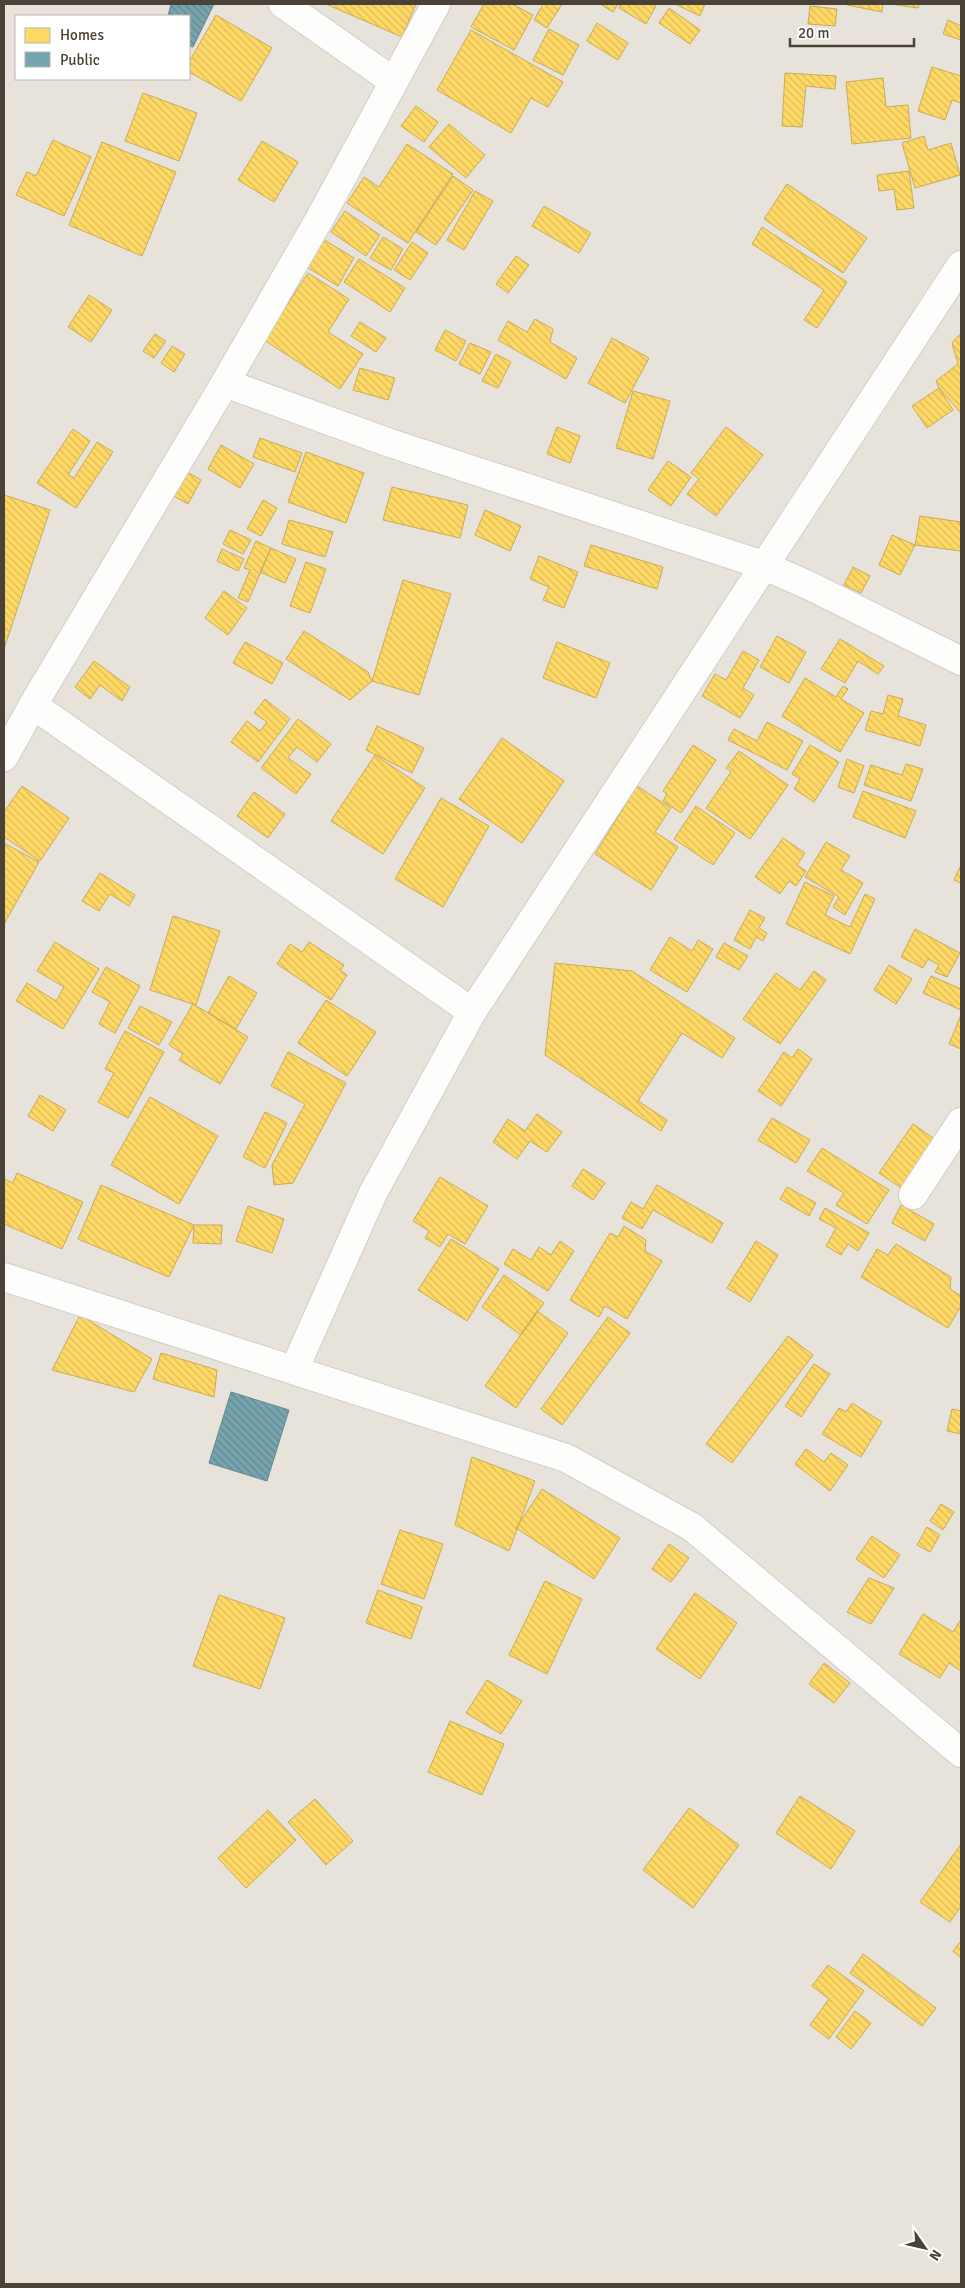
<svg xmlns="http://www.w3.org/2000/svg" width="965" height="2288" font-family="Signika,sans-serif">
<defs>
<pattern id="homes-back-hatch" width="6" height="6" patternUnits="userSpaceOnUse" patternTransform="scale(1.25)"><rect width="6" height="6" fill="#ffd966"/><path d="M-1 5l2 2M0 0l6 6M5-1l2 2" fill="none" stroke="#dcbb59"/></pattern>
<pattern id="public-back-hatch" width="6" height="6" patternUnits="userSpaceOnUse" patternTransform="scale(1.25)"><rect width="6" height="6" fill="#76a5af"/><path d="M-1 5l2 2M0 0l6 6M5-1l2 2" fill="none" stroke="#63888f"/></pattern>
</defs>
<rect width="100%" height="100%" fill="#f3f0ed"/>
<!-- residential -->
<path fill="#e7e2da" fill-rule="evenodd" d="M 4,4 L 961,4 L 961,2284 L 4,2284 ZM 16,16 L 189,16 L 189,79 L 16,79 Z"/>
<!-- homes -->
<path fill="url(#homes-back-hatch)" stroke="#c9ab58" d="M 326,4 L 416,4 L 402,37 Z
M 484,4 L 512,4 L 533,15 L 514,50 L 471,27 Z
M 543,4 L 562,4 L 547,28 L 534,20 Z
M 600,4 L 618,4 L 613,12 Z
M 621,4 L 652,4 L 656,6 L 646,24 L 619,8 Z
M 675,4 L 705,4 L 700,16 Z
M 847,4 L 883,4 L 882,12 L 847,5 Z
M 890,4 L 919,4 L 918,8 Z
M 810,6 L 837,9 L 835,26 L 808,24 Z
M 669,8 L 700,30 L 690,44 L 659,23 Z
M 216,15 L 272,48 L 241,101 L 189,72 L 189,62 Z
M 948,20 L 961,26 L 961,40 L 943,34 Z
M 597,23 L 628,43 L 618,60 L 587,41 Z
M 549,29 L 579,45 L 563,75 L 533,60 Z
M 471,30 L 563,82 L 548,107 L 531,98 L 511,133 L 437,90 Z
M 932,67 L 961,76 L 961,103 L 952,100 L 945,120 L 918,111 Z
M 785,73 L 836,76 L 835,89 L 806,86 L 802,127 L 782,126 Z
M 883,78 L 886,107 L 908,105 L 911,138 L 852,144 L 846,82 Z
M 143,93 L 197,113 L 179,161 L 125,141 Z
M 416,106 L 438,122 L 424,142 L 401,126 Z
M 449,124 L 485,155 L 466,178 L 429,147 Z
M 924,136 L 928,150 L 951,143 L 960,175 L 915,188 L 902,143 Z
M 53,140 L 91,157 L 64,216 L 16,195 L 27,172 L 36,176 Z
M 262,141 L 298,162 L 274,202 L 238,180 Z
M 102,142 L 176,172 L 142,256 L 69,225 Z
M 407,144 L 453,174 L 408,243 L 347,203 L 364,177 L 379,187 Z
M 909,171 L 914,208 L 897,210 L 894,189 L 879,191 L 877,175 Z
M 453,176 L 473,190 L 436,245 L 416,232 Z
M 787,184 L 867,238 L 843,273 L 764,219 Z
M 475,191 L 493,201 L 464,250 L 447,240 Z
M 544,206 L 591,233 L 579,253 L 532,226 Z
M 345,211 L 380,235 L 366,256 L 331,232 Z
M 762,227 L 847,282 L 817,328 L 804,320 L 824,290 L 752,244 Z
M 383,237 L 403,249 L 391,270 L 370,258 Z
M 321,238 L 354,258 L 338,286 L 305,266 Z
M 412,242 L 428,253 L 410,280 L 394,270 Z
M 516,256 L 529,265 L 508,293 L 496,284 Z
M 359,259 L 405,288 L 390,312 L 344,282 Z
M 308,273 L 349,299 L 328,332 L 363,354 L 340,389 L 264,340 Z
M 89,295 L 112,310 L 91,342 L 68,327 Z
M 535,319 L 553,329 L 550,342 L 577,358 L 566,379 L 498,340 L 508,321 L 527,332 Z
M 360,322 L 386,338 L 376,352 L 351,336 Z
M 445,330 L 466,341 L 456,361 L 435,350 Z
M 961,333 L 961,413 L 939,388 L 936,381 L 958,364 L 952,343 Z
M 155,334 L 166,341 L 154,358 L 143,351 Z
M 612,338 L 649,358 L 625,403 L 588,383 Z
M 470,343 L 491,352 L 480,374 L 459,364 Z
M 172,346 L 185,354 L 174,372 L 161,363 Z
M 496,354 L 511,362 L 498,388 L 482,381 Z
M 360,368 L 395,378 L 388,400 L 353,390 Z
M 939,388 L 953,410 L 927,428 L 912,406 Z
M 633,391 L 670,401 L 653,459 L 616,448 Z
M 557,427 L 580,436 L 570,463 L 547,454 Z
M 726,427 L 763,455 L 716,516 L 687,494 L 699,479 L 691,473 Z
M 73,429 L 90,441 L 68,475 L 74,478 L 97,442 L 113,452 L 76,508 L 37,483 Z
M 260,438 L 302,453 L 295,472 L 253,457 Z
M 221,445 L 254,464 L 240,488 L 208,469 Z
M 306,452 L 364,473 L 346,523 L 288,502 Z
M 668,461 L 691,477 L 671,506 L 648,490 Z
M 184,470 L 201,480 L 188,504 L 170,494 Z
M 392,487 L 468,505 L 460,538 L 383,520 Z
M 4,495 L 50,510 L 4,649 Z
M 263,500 L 277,508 L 261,536 L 247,529 Z
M 485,510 L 521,526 L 510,551 L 475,535 Z
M 920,516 L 961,522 L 961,551 L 915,545 Z
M 289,520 L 333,532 L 325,557 L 282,544 Z
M 230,530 L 251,540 L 243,554 L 223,544 Z
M 892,535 L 915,545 L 900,575 L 879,565 Z
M 256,541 L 271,548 L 248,602 L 238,598 L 250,570 L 244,568 Z
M 591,545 L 663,567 L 657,589 L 584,566 Z
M 271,548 L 296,559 L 285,583 L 260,572 Z
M 222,549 L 244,559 L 238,571 L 217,561 Z
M 539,556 L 578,572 L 564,608 L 543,600 L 549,587 L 530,579 Z
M 306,562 L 326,569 L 310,613 L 290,606 Z
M 853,567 L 870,576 L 861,593 L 844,585 Z
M 403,580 L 451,594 L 419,695 L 372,681 Z
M 224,591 L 247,608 L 228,635 L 205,618 Z
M 304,631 L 368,672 L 372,681 L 350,700 L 286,659 Z
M 777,636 L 806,652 L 789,683 L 760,667 Z
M 840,639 L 884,666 L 878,674 L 858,661 L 845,683 L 821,669 Z
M 245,642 L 283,663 L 272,684 L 233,663 Z
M 557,642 L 610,663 L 596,698 L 543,678 Z
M 743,651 L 759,660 L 743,688 L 754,695 L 740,718 L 702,696 L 715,674 L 726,680 Z
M 94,661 L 130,687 L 122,701 L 100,685 L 90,699 L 75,687 Z
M 805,678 L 836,697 L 843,686 L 848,689 L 841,699 L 864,713 L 840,752 L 782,716 Z
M 888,695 L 903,699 L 898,716 L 926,725 L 920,746 L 865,730 L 871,711 L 883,714 Z
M 265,699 L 290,719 L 258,762 L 231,742 L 247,721 L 260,731 L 267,722 L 254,713 Z
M 298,719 L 331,744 L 317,762 L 297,747 L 288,758 L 311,774 L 296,794 L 261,768 Z
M 767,722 L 803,741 L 787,770 L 728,740 L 734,729 L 757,741 Z
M 377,726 L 424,748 L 412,773 L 366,750 Z
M 502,738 L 564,781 L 522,843 L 459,799 Z
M 693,745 L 716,760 L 681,813 L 663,801 L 667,794 L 663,791 Z
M 810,745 L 839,762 L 814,802 L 794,789 L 800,779 L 792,774 Z
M 739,751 L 788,785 L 750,839 L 706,808 L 731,772 L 726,768 Z
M 375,755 L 425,788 L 383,854 L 331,821 Z
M 847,759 L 864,766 L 854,793 L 838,787 Z
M 906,764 L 923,769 L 911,801 L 864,785 L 871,765 L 902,775 Z
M 22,786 L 69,818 L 40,861 L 4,837 L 4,812 Z
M 637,786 L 671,808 L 655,832 L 678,847 L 651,890 L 595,854 Z
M 863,791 L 916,811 L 905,838 L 853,817 Z
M 254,792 L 285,814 L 268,838 L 237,816 Z
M 441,798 L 489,826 L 443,907 L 395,879 Z
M 696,806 L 735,833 L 713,865 L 674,839 Z
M 783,838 L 805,853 L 797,865 L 806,871 L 796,886 L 789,881 L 780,894 L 755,877 Z
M 826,842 L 850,856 L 841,870 L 863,883 L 845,915 L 833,907 L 839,897 L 805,877 Z
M 4,843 L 39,862 L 4,924 Z
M 961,865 L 961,883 L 954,880 Z
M 100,873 L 135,895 L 129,906 L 110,894 L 99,911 L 82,901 Z
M 805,882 L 834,896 L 825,915 L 850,927 L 865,894 L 875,899 L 850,954 L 786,924 Z
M 750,910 L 765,918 L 759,928 L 767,933 L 763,941 L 756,937 L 750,949 L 734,940 Z
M 173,916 L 220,931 L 196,1005 L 150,990 Z
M 915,929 L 960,953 L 947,977 L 935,972 L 939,965 L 928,959 L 923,968 L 901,957 Z
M 670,937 L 692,951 L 698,940 L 713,949 L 687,992 L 650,970 Z
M 55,942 L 99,969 L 63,1029 L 16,1001 L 27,983 L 56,1001 L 64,987 L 37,971 Z
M 309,942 L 344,965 L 340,970 L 347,975 L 331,1000 L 277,964 L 290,944 L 302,952 Z
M 724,943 L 748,956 L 739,970 L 716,957 Z
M 555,963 L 632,971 L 735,1038 L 722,1058 L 682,1033 L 638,1101 L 667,1120 L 661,1131 L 545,1055 Z
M 889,965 L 912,979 L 896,1004 L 874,990 Z
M 106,967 L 140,986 L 115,1033 L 99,1024 L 110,1002 L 92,992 Z
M 814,971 L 826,980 L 780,1044 L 743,1019 L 776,973 L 800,990 Z
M 229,976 L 257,993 L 236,1029 L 208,1013 Z
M 931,976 L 961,989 L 961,1010 L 923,993 Z
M 326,1000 L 376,1032 L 347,1076 L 298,1043 Z
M 193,1004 L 248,1037 L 220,1084 L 179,1060 L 183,1054 L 169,1045 Z
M 140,1006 L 172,1022 L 159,1045 L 128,1028 Z
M 961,1015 L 961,1049 L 949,1044 Z
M 125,1031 L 164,1052 L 128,1118 L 98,1102 L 114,1073 L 105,1069 Z
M 798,1049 L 812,1059 L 781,1106 L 758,1091 L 784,1052 L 792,1058 Z
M 288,1052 L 346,1083 L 293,1183 L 274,1185 L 272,1165 L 305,1104 L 271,1086 Z
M 40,1095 L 66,1110 L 53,1131 L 28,1116 Z
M 150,1097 L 218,1136 L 179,1204 L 111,1165 Z
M 265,1112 L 287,1123 L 265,1168 L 243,1157 Z
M 537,1114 L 562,1132 L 547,1152 L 530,1141 L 517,1159 L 493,1142 L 508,1119 L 525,1131 Z
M 772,1118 L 810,1140 L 796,1163 L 758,1140 Z
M 913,1124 L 939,1142 L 906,1191 L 879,1173 Z
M 822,1148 L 889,1190 L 867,1224 L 836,1205 L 844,1193 L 807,1171 Z
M 583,1169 L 605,1183 L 593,1200 L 572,1186 Z
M 17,1173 L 83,1202 L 62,1249 L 4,1224 L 4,1179 L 13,1183 Z
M 440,1177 L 488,1206 L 465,1244 L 448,1234 L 440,1247 L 425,1238 L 429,1231 L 413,1221 Z
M 101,1185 L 194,1225 L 169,1277 L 78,1239 Z
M 657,1185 L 723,1223 L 712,1243 L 653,1210 L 642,1229 L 622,1218 L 631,1202 L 643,1209 Z
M 787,1187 L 816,1203 L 809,1216 L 780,1199 Z
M 901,1205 L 934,1224 L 925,1241 L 892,1223 Z
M 248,1206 L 284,1219 L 272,1253 L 236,1241 Z
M 825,1208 L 869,1233 L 858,1251 L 848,1244 L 841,1255 L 826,1246 L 836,1228 L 819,1219 Z
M 194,1225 L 222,1225 L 221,1244 L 193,1243 Z
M 624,1226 L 646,1240 L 645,1251 L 662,1261 L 627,1319 L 605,1306 L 599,1317 L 570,1300 L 610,1233 L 618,1237 Z
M 451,1239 L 499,1269 L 467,1321 L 418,1290 Z
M 560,1241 L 574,1251 L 548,1291 L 504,1264 L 513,1249 L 531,1260 L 539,1247 L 551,1255 Z
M 756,1241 L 778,1255 L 750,1302 L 727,1288 Z
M 896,1244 L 951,1277 L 950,1289 L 961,1296 L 961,1306 L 948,1328 L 861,1277 L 877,1249 L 888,1255 Z
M 504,1275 L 544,1303 L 521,1335 L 482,1307 Z
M 537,1311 L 568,1333 L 516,1408 L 485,1386 Z
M 80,1315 L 152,1359 L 134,1392 L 52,1370 Z
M 608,1317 L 630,1333 L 562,1425 L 541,1409 Z
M 788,1336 L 813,1355 L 732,1463 L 706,1444 Z
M 161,1353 L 217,1370 L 214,1397 L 153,1379 Z
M 814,1364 L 830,1374 L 801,1417 L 785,1406 Z
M 852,1403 L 882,1422 L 861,1457 L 822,1434 L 839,1408 L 846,1412 Z
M 952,1409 L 961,1411 L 961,1434 L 947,1431 Z
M 806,1449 L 824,1462 L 831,1453 L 848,1465 L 830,1491 L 795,1464 Z
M 472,1457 L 535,1481 L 509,1551 L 455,1525 Z
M 542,1489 L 620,1538 L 594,1579 L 516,1528 Z
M 941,1504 L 954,1512 L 943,1530 L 930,1521 Z
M 927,1527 L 940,1535 L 930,1552 L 917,1545 Z
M 400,1530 L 443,1544 L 424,1599 L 381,1584 Z
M 872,1536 L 900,1555 L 884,1578 L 856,1559 Z
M 669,1544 L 689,1558 L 671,1582 L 652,1569 Z
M 869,1578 L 894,1588 L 871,1624 L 847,1612 Z
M 545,1581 L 582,1599 L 547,1674 L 509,1655 Z
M 378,1590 L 422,1607 L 411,1639 L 366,1623 Z
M 695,1593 L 737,1623 L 700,1679 L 656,1649 Z
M 219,1595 L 285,1618 L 260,1689 L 193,1666 Z
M 923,1614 L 953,1632 L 961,1619 L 961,1671 L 949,1663 L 940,1678 L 899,1654 Z
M 824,1663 L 850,1683 L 834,1703 L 809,1684 Z
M 487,1680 L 522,1701 L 501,1734 L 466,1713 Z
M 450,1721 L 504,1744 L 482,1795 L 428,1772 Z
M 800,1796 L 855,1831 L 831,1869 L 776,1833 Z
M 315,1799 L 353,1841 L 326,1865 L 288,1822 Z
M 689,1808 L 739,1845 L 693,1908 L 643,1870 Z
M 268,1810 L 296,1840 L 246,1888 L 218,1858 Z
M 961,1844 L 961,1906 L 950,1922 L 920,1902 Z
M 961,1941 L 961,1958 L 953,1951 Z
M 863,1954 L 936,2008 L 922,2026 L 850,1973 Z
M 828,1965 L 864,1991 L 829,2039 L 810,2025 L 829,1999 L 812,1986 Z
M 855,2011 L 871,2023 L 851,2049 L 836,2037 Z"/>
<!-- public -->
<path fill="url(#public-back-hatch)" stroke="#69878b" d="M 171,4 L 214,4 L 193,47 L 189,46 L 189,16 L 168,16 Z
M 231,1392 L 289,1410 L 267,1481 L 209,1463 Z"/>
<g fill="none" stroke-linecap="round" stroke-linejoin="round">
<defs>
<path id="street" d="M 283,4 L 393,81
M 225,383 L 390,443 L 763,565 L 810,586 L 961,661
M 33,705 L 472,1012
M 4,757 L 33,705 L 225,383 L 320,218 L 436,4
M 913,1195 L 961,1122
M 4,1277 L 566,1458 L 692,1527 L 961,1753
M 294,1370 L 373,1193 L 472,1012 L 961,265"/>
</defs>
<!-- street casing -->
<use href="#street" stroke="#d1ceca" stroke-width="30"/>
<!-- street -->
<use href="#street" stroke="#fdfdfc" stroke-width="28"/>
</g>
<!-- border -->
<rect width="965" height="2288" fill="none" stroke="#4a4137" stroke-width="10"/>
<!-- legend -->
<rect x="15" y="15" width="175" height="65" fill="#ffffff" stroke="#b7b3af"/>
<rect x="25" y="28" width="25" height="15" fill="#ffd966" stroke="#b7b3af"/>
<text x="60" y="40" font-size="15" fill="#4a4137">Homes</text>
<rect x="25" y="52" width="25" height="15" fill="#76a5af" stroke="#b7b3af"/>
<text x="60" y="65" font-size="15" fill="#4a4137">Public</text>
<!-- north arrow -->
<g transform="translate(925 2248) rotate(124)" stroke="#ffffff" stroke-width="4" paint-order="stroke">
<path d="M0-4L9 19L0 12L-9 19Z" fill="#4a4137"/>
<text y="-8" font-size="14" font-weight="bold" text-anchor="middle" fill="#4a4137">N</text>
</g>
<!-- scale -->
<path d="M790 38v8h124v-8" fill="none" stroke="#4a4137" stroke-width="2.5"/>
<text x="798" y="38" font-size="15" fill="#4a4137" stroke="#ffffff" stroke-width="4" paint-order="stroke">20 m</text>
</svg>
